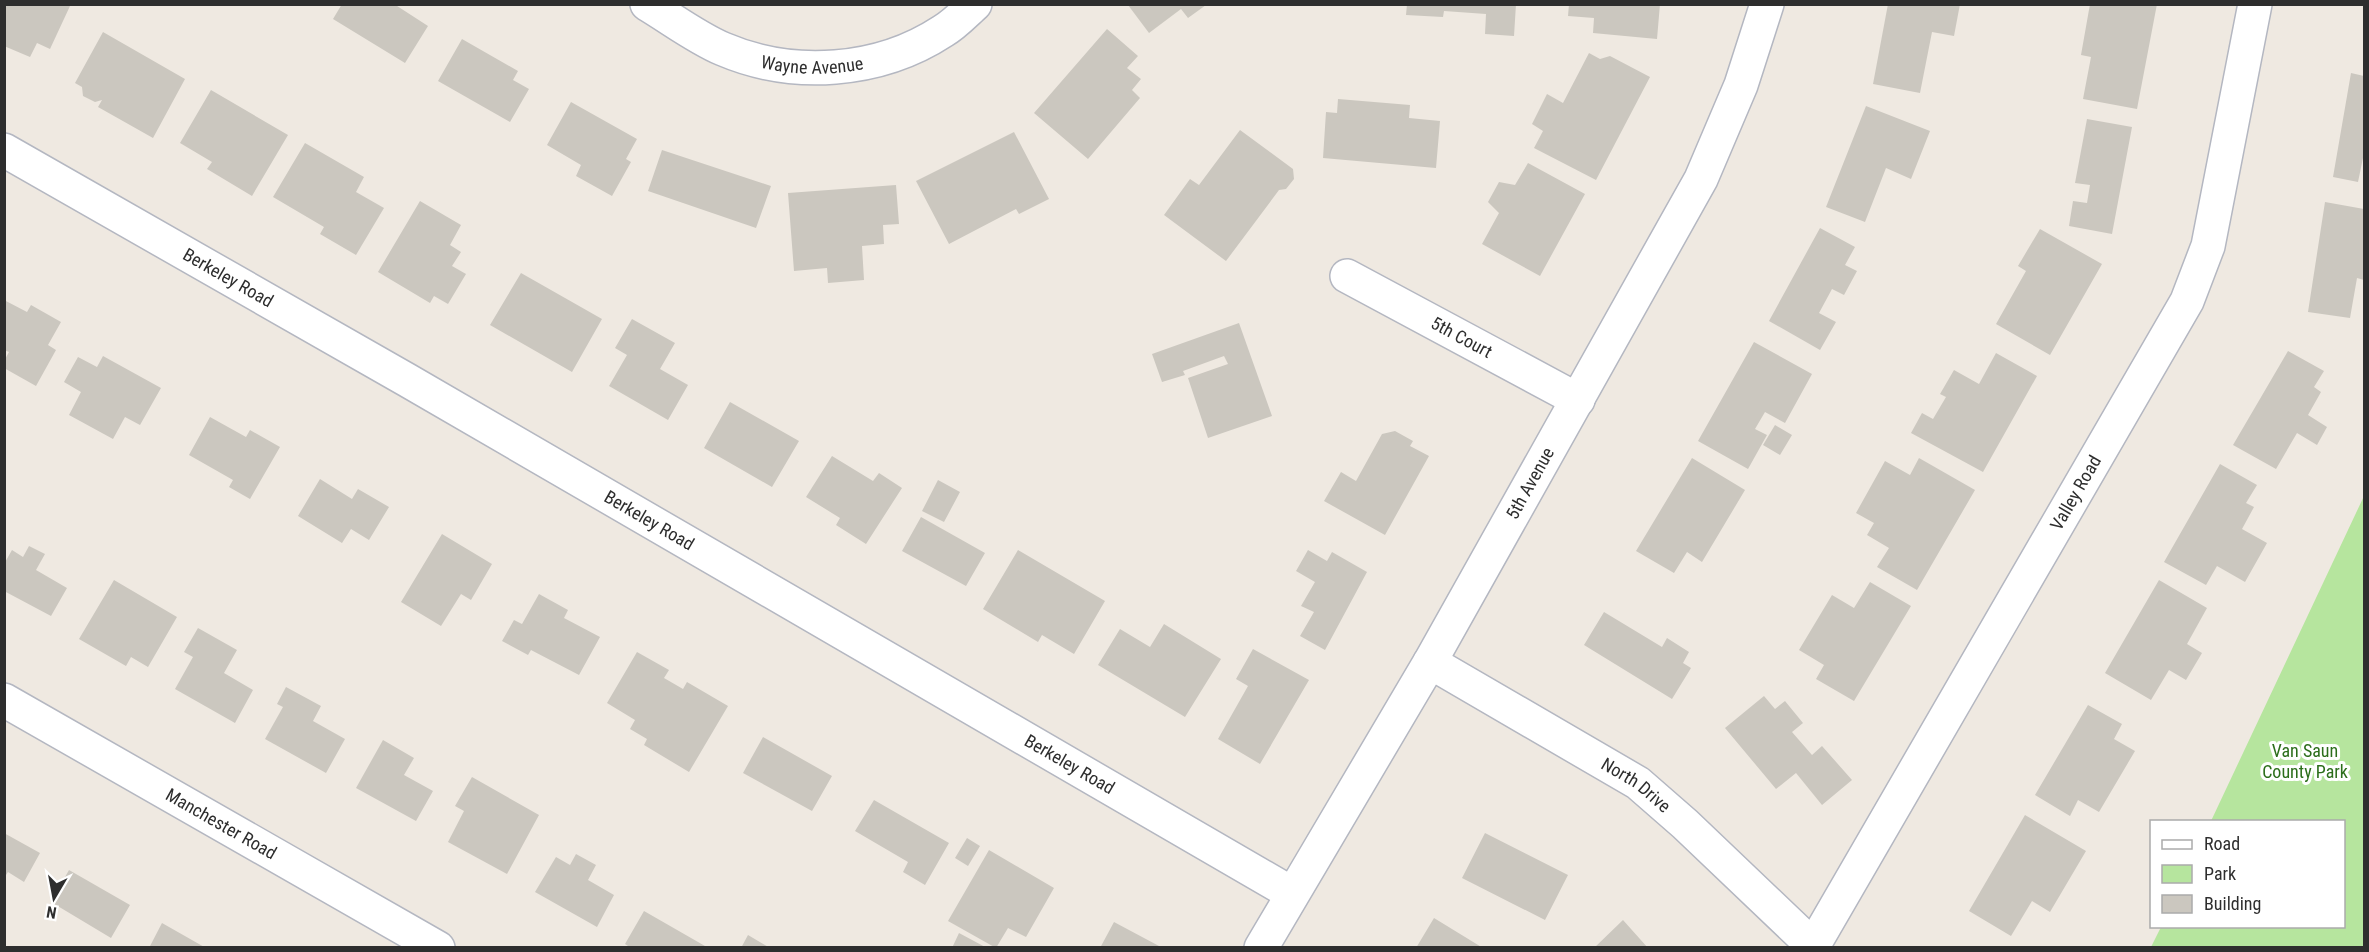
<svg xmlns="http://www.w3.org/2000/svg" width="2369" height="952" font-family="'Roboto Condensed',sans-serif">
<rect width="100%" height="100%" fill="#efe9e1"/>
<!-- green -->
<path fill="#b6e59e" d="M 2364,496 L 2364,947 L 2151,947 L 2161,927 L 2344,926 L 2344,822 L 2211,821 Z"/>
<!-- building -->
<path fill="#cbc7bf" d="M 4,4 L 68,4 L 70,6 L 50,49 L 37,43 L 30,57 L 4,46 Z
M 342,4 L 394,4 L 428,26 L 405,63 L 333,19 Z
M 1407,4 L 1516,4 L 1514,36 L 1485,34 L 1486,14 L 1444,11 L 1443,17 L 1406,15 Z
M 1569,4 L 1660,4 L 1657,39 L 1593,33 L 1594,18 L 1568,16 Z
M 1888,4 L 1960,4 L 1954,36 L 1932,32 L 1920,93 L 1873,84 Z
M 2090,4 L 2157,4 L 2137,109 L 2083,99 L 2091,57 L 2081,55 Z
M 1128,5 L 1206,5 L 1188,18 L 1181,9 L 1149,33 Z
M 1107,29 L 1138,56 L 1127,68 L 1141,79 L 1132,90 L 1140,98 L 1088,159 L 1034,113 Z
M 103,32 L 185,79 L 153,138 L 98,107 L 102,100 L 95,102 L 83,96 L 82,87 L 75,83 Z
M 462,39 L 518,71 L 513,80 L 529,89 L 510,122 L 438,81 Z
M 1589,53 L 1600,59 L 1610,56 L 1650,77 L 1596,180 L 1534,148 L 1543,131 L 1532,124 L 1547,94 L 1563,103 Z
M 2351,73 L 2364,76 L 2364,153 L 2358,182 L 2333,177 Z
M 211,90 L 288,135 L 252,196 L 207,169 L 212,162 L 180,143 Z
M 1338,99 L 1410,105 L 1409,118 L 1440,121 L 1436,168 L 1323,158 L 1326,112 L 1337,113 Z
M 571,102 L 637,139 L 626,159 L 631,162 L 612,196 L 576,176 L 581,165 L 547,145 Z
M 1866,106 L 1930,131 L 1911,179 L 1886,168 L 1865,222 L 1826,207 Z
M 2087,119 L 2132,127 L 2112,234 L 2069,226 L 2073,201 L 2087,203 L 2090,185 L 2075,183 Z
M 1240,130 L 1293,169 L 1294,179 L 1286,189 L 1279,190 L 1226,261 L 1164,215 L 1190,179 L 1199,185 Z
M 1014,132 L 1049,199 L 1019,214 L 1016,209 L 949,244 L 916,181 Z
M 305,143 L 364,177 L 356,192 L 384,208 L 356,255 L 320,234 L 324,227 L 273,197 Z
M 662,150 L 771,186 L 756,228 L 648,191 Z
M 1528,163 L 1585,194 L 1540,276 L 1482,244 L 1499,213 L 1488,202 L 1499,182 L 1515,185 Z
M 896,185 L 899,224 L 883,225 L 884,244 L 862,246 L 864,280 L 828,283 L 827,268 L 794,271 L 788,193 Z
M 420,201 L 461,225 L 450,245 L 461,252 L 452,266 L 466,274 L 448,304 L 434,296 L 430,303 L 378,272 Z
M 2325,202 L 2364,209 L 2364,280 L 2357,278 L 2350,318 L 2308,312 Z
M 1820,228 L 1855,247 L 1845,265 L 1857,271 L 1844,295 L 1832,289 L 1819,313 L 1836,322 L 1820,350 L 1769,321 Z
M 2040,229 L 2102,264 L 2050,355 L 1996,324 L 2026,271 L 2018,266 Z
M 521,273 L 602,319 L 572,372 L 490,325 Z
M 4,300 L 27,312 L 31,305 L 61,322 L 48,345 L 56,350 L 36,386 L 4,368 L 4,361 L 9,352 L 4,350 Z
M 632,319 L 675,343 L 660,369 L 688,385 L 668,420 L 609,386 L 627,355 L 615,348 Z
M 1239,323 L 1272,416 L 1208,438 L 1188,378 L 1228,364 L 1224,356 L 1183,371 L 1185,375 L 1162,382 L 1152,354 Z
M 1754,342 L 1812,374 L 1785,423 L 1765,412 L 1755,429 L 1767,435 L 1748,469 L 1698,441 Z
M 2288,351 L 2324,371 L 2314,387 L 2321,392 L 2308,415 L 2327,427 L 2317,445 L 2297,433 L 2276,469 L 2233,445 Z
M 1996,353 L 2037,376 L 1983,472 L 1911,433 L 1922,413 L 1933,419 L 1946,397 L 1940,394 L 1954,370 L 1979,384 Z
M 103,356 L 161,388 L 140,425 L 125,417 L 113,439 L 69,415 L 81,392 L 64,382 L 78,357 L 97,367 Z
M 730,402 L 799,441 L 772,487 L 704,448 Z
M 210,417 L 246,437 L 250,430 L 280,447 L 250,499 L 229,487 L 233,480 L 189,455 Z
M 1775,425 L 1792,435 L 1780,455 L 1763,445 Z
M 1395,431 L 1413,441 L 1410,446 L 1429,456 L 1385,535 L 1324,501 L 1341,472 L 1356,481 L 1382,434 Z
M 832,456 L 873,481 L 879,473 L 902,488 L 866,544 L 836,525 L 840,518 L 806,497 Z
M 1692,458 L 1745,490 L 1702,562 L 1687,552 L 1674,573 L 1636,551 Z
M 1919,458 L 1975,490 L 1917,590 L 1877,567 L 1889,548 L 1867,535 L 1874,523 L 1856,513 L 1885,461 L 1910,475 Z
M 2220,464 L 2257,485 L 2246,503 L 2254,507 L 2242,529 L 2267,543 L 2245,582 L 2217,566 L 2206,585 L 2164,562 Z
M 320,479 L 352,499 L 358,489 L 389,507 L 369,540 L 351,529 L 342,543 L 298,516 Z
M 938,480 L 960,492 L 944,522 L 922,511 Z
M 921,517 L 985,553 L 966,586 L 902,551 Z
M 442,534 L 492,564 L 471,600 L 461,594 L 441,626 L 401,602 Z
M 29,546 L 45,554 L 36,570 L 67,588 L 51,616 L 4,591 L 4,564 L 12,550 L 23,557 Z
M 1018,550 L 1105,601 L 1074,654 L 1042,635 L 1038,642 L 983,609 Z
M 1308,550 L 1327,561 L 1332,552 L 1367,572 L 1325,650 L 1300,636 L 1314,612 L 1301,606 L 1315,582 L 1296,571 Z
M 114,580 L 177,617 L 148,667 L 131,657 L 126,666 L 79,639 Z
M 2159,580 L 2207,608 L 2187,644 L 2202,653 L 2186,680 L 2169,670 L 2151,700 L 2105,673 Z
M 1870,582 L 1911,606 L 1854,701 L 1816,679 L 1824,665 L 1799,650 L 1832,595 L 1854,608 Z
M 539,594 L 568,610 L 564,618 L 600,637 L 579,675 L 531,650 L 528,655 L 502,641 L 514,620 L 522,624 Z
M 1604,612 L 1662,647 L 1667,638 L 1689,652 L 1683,663 L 1691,668 L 1672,699 L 1584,645 Z
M 1164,624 L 1221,659 L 1185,717 L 1098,665 L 1120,629 L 1150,647 Z
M 198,628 L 237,650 L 224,673 L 253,690 L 235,723 L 175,689 L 193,657 L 184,652 Z
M 1253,649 L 1309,680 L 1260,764 L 1218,739 L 1248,686 L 1236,679 Z
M 637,652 L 669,670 L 664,678 L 683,689 L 687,682 L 728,706 L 689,772 L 644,745 L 647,739 L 630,729 L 635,720 L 607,703 Z
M 286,687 L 321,706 L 313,721 L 345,739 L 326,773 L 265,739 L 283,707 L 277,704 Z
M 1764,696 L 1775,709 L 1785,701 L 1803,723 L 1792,732 L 1812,755 L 1822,746 L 1852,780 L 1822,805 L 1796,773 L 1776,789 L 1725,728 Z
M 2088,705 L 2122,724 L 2114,739 L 2135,751 L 2099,812 L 2078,800 L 2070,816 L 2035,795 Z
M 763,737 L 832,776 L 812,811 L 743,773 Z
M 383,740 L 414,758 L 404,775 L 433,791 L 416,821 L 356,788 Z
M 472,777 L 539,815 L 507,874 L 448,842 L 464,811 L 455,806 Z
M 874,800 L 949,843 L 925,885 L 903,872 L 908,862 L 855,831 Z
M 2025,815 L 2086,851 L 2050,912 L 2032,901 L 2011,936 L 1969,911 Z
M 4,833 L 40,853 L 24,882 L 8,872 L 4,878 Z
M 1485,833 L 1568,875 L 1545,920 L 1462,878 Z
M 967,838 L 980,846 L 968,866 L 955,858 Z
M 989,850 L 1054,888 L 1026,937 L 1008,928 L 996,948 L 948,921 Z
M 576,854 L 596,865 L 588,880 L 614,895 L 597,927 L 535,892 L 556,857 L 570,865 Z
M 69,870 L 130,905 L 111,938 L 51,902 Z
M 644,911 L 705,946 L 704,948 L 631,948 L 625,944 Z
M 1434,918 L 1483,948 L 1416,948 Z
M 1623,920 L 1648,948 L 1594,948 Z
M 1114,922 L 1159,946 L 1158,948 L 1100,948 Z
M 162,923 L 206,948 L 149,948 Z
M 959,933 L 987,948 L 952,948 Z
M 748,935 L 770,948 L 741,948 Z"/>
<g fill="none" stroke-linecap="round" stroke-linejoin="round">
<defs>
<g id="minor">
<path id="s1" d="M 647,4 C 672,19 697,38 723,49 C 793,79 879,73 943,31 C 955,24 965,13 975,4"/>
<path id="s2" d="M 4,150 L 407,380 L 1291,893"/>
<path id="s3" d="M 1347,276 L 1578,400"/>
<path id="s4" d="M 1430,662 L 1638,783 L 1685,824 L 1813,946"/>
<path id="s5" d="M 4,700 L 438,948"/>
<path id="s6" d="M 1261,948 L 1430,662 L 1701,179 L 1741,85 L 1767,4"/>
<path id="s7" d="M 1812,948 L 2187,301 L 2208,246 L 2255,4"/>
</g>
</defs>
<!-- minor casing -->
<use href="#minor" stroke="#b4b7c1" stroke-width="36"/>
<!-- minor -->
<use href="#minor" stroke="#fff" stroke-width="33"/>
</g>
<g text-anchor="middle" stroke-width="6" stroke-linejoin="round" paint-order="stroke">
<!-- street labels -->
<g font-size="18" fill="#2e2e2e" stroke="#fff">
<text dy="6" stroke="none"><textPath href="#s1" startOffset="180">Wayne Avenue</textPath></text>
<text dy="6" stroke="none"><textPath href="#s2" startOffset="258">Berkeley Road</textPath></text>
<text dy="6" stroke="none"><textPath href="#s3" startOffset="130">5th Court</textPath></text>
<text dy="6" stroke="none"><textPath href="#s6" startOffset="537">5th Avenue</textPath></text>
<text dy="6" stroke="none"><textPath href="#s7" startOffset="526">Valley Road</textPath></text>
<text dy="6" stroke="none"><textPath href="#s2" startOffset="744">Berkeley Road</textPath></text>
<text dy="6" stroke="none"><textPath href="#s2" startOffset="1230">Berkeley Road</textPath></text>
<text dy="6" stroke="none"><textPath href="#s4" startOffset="240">North Drive</textPath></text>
<text dy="6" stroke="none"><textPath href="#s5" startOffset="250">Manchester Road</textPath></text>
</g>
<!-- park labels -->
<g font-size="18" fill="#2c6e1b" stroke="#fff">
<text x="2305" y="757">Van Saun<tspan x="2305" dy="21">County Park</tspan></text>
</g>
</g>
<!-- border -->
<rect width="2369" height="952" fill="none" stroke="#2e2e2e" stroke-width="12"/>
<!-- legend -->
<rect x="2150" y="820" width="195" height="108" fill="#ffffff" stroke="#ababab" stroke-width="1.5"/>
<rect x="2162" y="840" width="30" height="9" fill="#ffffff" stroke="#ababab" stroke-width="1.5"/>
<text x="2204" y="850" font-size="18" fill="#2e2e2e">Road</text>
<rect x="2162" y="865" width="30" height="18" fill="#b6e59e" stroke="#ababab" stroke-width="1.5"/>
<text x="2204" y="880" font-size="18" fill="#2e2e2e">Park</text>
<rect x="2162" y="895" width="30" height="18" fill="#cbc7bf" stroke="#ababab" stroke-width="1.5"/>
<text x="2204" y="910" font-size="18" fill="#2e2e2e">Building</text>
<!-- north arrow -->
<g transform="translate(54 898) rotate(190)" stroke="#ffffff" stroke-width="4.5" paint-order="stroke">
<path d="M0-4.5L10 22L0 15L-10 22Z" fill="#2e2e2e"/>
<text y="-9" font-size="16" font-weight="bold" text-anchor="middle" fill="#2e2e2e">N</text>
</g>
</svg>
